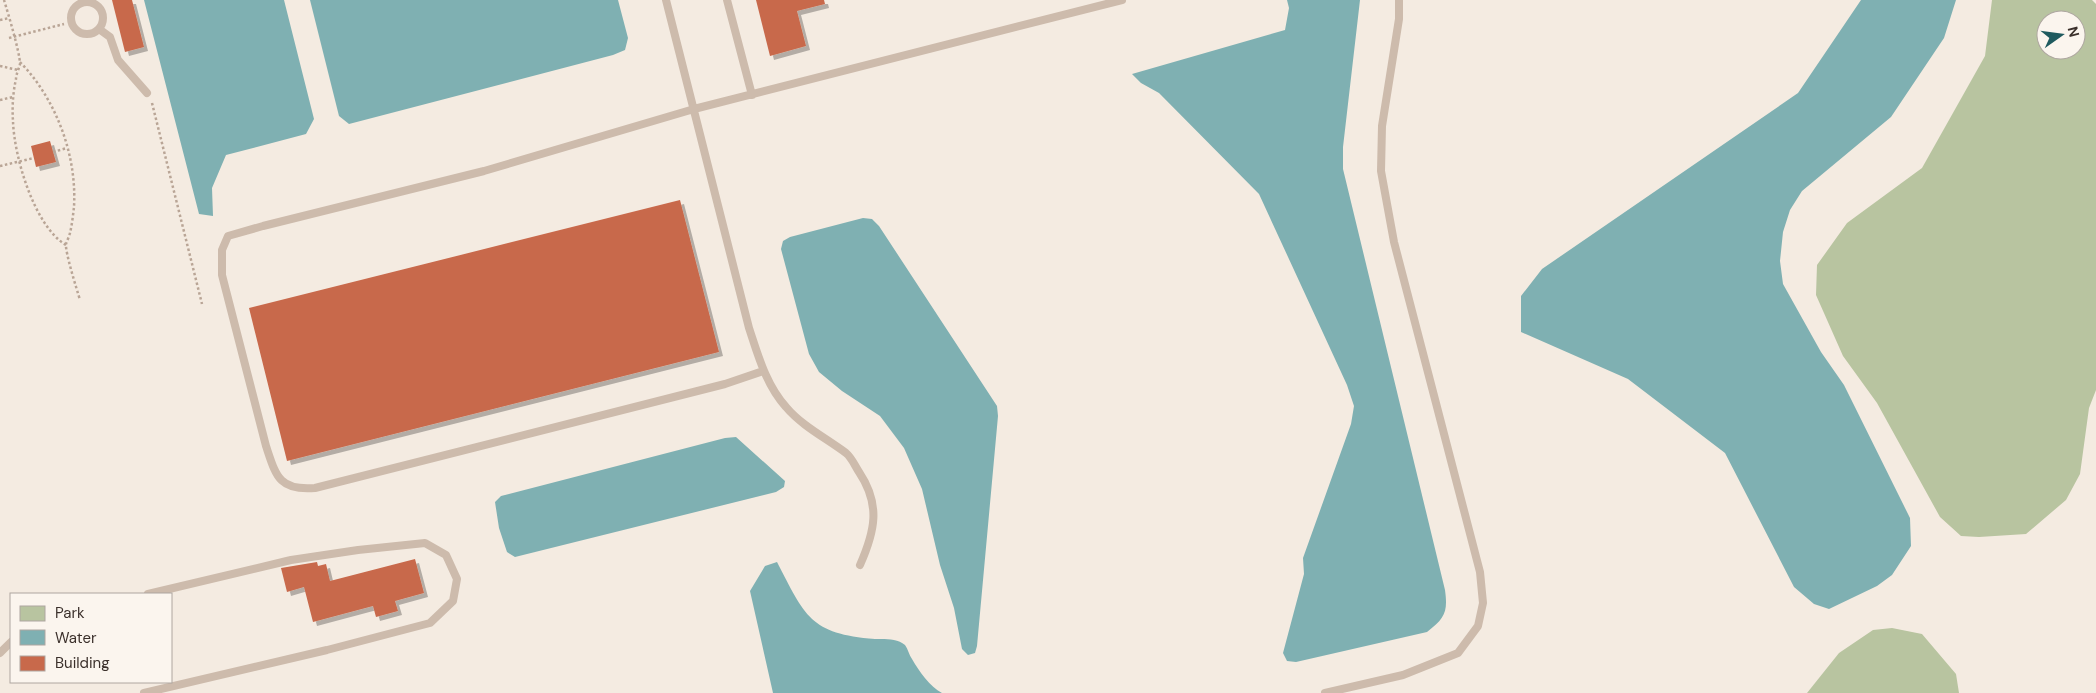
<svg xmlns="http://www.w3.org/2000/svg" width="2096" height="693" font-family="'DM Sans',sans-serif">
<defs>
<filter id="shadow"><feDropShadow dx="4" dy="4" stdDeviation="0" flood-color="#0004"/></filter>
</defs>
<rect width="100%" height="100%" fill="#f4ebe1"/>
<!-- green -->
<path fill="#b8c4a0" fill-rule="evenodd" d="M 1992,0 L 2092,0 L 2096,4 L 2096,390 L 2089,408 L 2080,474 L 2066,500 L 2026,534 L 1979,537 L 1961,536 L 1940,517 L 1877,403 L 1843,356 L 1816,295 L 1817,265 L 1847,223 L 1922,168 L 1985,56 ZM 2046,20 L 2076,20 L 2076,50 L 2046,50 Z
M 1892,628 L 1922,634 L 1956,674 L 1959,693 L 1807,693 L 1839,653 L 1873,630 Z"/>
<!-- water -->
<path fill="#7fb0b2" d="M 144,0 L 284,0 L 314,119 L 306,134 L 226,155 L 212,188 L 213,216 L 199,214 Z
M 310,0 L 618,0 L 628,38 L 625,50 L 613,55 L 349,124 L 339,116 Z
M 1287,0 L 1360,0 L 1343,147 L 1343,169 L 1445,590 C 1448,612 1445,618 1427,632 L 1296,662 L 1287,661 L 1283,653 L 1304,574 L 1303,558 L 1351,424 L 1354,406 L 1347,385 L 1259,194 L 1159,93 L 1141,83 L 1132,74 L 1285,30 L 1289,8 Z
M 1861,0 L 1956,0 L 1944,38 L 1891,117 L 1802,191 L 1790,210 L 1783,232 L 1780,261 L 1783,284 L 1821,352 L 1844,385 L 1910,518 L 1911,546 L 1892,575 L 1877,586 L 1829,609 L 1814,604 L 1794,587 L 1725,453 L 1628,379 L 1521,332 L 1521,296 L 1542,269 L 1798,93 Z
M 863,218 L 872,219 L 879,226 L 997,406 L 998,416 L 977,646 L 975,653 L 968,655 L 962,649 L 954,608 L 940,565 L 922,489 L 904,448 L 880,416 L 842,391 L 819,372 L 809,354 L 781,249 L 783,241 L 790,237 Z
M 736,437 L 785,481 L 784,487 L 776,492 L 515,557 L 507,552 L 499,528 L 495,502 L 501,496 L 725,438 Z
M 777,562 C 805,616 810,634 875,639 C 884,639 897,638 905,645 C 908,649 909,655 912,659 C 919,671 930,687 942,693 L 773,693 L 750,591 L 765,566 Z"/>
<!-- building -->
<path fill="#c8694b" filter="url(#shadow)" d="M 112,0 L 132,0 L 144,47 L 125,52 Z
M 756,0 L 824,0 L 825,4 L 797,11 L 806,46 L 770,56 Z
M 50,141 L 56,162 L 36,167 L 31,146 Z
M 680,200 L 719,352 L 287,461 L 249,308 Z
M 415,559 L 424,593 L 395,601 L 398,611 L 376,617 L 373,606 L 313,622 L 304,587 L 287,592 L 281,568 L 317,562 L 318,566 L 326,564 L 330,581 Z"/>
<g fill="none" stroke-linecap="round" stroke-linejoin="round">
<!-- path -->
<path stroke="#b9a596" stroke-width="2.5" stroke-dasharray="2.5 2.5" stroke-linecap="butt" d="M 4,0 C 8,13 20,53 20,64 C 19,69 16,74 16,79 C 13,92 12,107 13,121 C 14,156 34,226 66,245
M 0,20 L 9,18
M 9,38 L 64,24
M 20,62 C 56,99 77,155 74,207 C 73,215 72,225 70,233 C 69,237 67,241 66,244 C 65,252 77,290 80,300
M 0,66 L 18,70
M 0,100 L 13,97
M 152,103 L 202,304
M 53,152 L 67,148
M 0,166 L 34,158"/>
<!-- lane -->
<path stroke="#cdbbac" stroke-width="8" d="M 666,0 L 749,328 C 758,355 766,385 786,407 C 802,426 826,438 846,453 C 852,458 855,466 859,472 C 881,505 875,531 860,565
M 727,0 L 752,95
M71 18a16 16 0 1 1 32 0a16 16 0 1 1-32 0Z
M 99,29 L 110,37 L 118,60 L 147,93
M 763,371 L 725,384 L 315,488 C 279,491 276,476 266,446 L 222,275 L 222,250 L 228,236 L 263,226 L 484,171 L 694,109 L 1122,0
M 0,653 L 11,642
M 144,693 L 327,650 L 430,623 L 453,601 L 457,579 L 446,555 L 425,543 L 358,550 L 291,560 L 148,594
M 1325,693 L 1403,675 L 1458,653 L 1478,626 L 1483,603 L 1480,572 L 1394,242 L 1381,171 L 1382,126 L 1399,19 L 1399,0"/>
</g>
<!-- legend -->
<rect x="10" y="593" width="162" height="90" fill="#fbf5ee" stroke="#aea6a0"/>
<rect x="20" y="606" width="25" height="15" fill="#b8c4a0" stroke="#aea6a0"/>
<text x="55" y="618" font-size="15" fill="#3b302b">Park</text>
<rect x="20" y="630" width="25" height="15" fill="#7fb0b2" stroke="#aea6a0"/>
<text x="55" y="643" font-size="15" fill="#3b302b">Water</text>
<rect x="20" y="656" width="25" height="15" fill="#c8694b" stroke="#aea6a0"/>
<text x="55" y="668" font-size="15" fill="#3b302b">Building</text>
<!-- north arrow -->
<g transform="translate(2061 35) rotate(76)"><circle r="24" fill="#fbf5ee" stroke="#aea6a0"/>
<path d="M0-4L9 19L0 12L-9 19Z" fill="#1f5a5e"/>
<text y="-8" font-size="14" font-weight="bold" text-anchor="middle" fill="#3b302b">N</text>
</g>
</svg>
